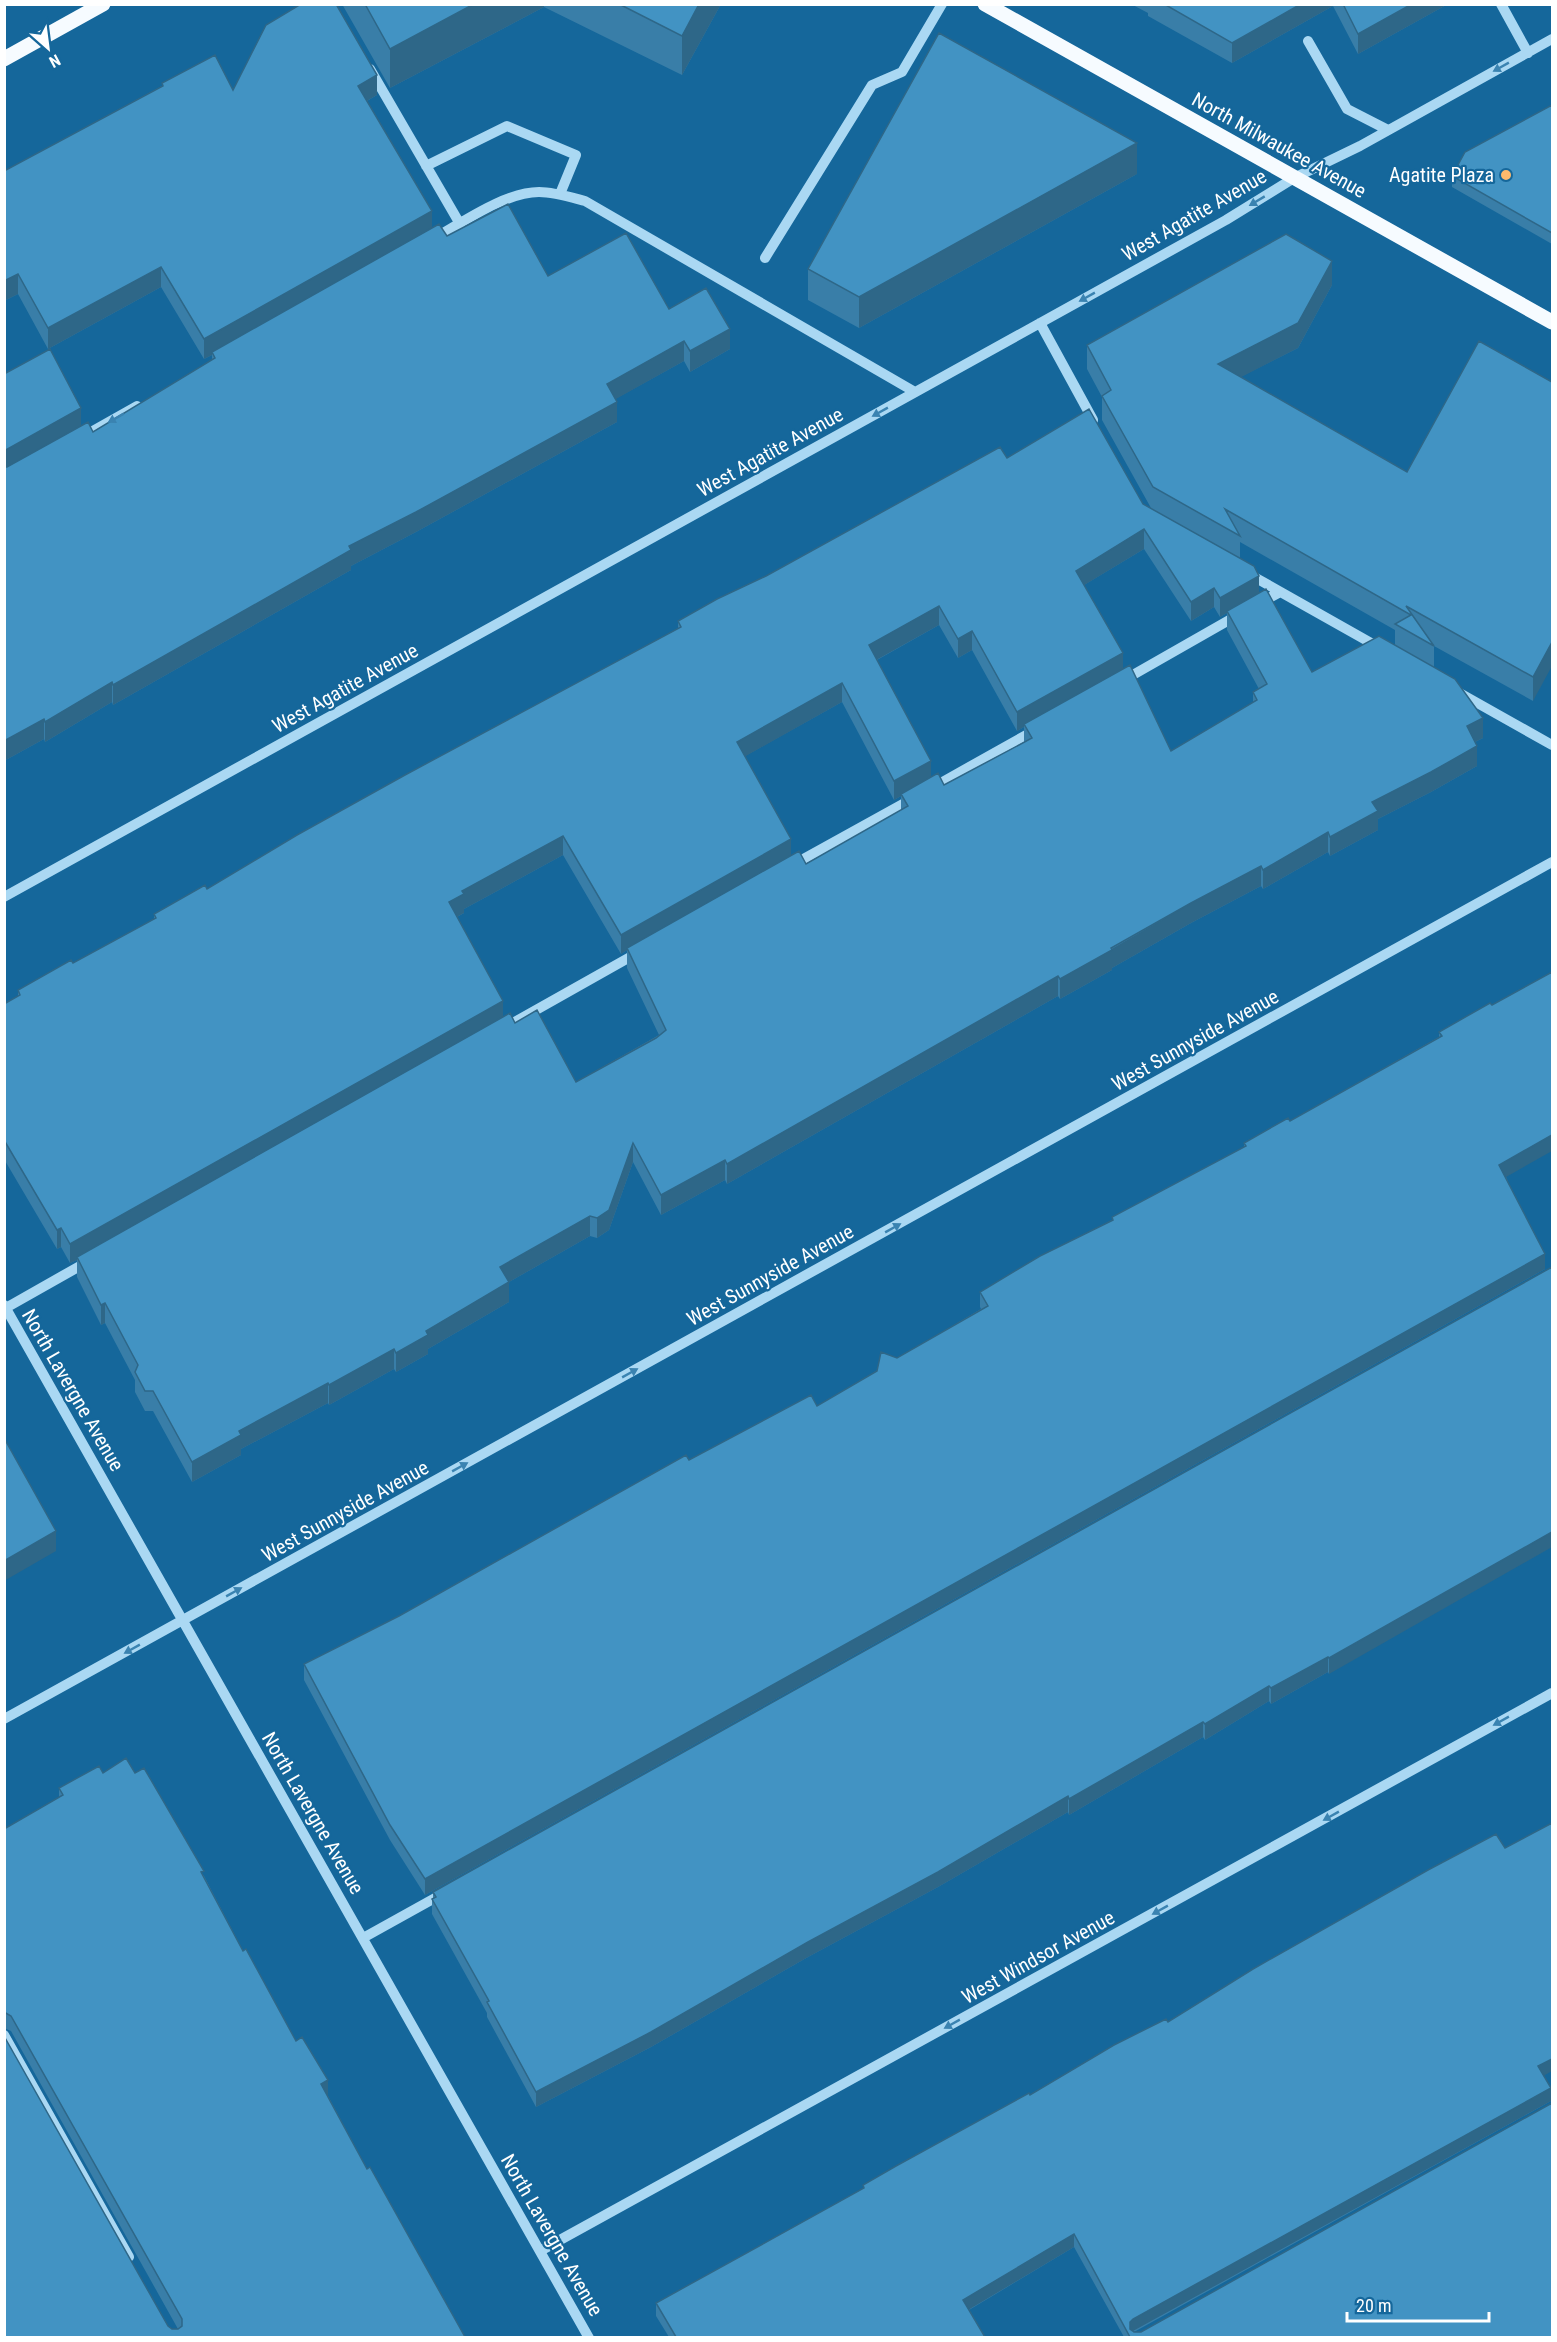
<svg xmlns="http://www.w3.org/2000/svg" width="1557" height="2342" font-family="'Roboto Condensed',sans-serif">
<rect width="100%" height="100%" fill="#15679b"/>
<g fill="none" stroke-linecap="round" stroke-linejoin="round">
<!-- minor -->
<path stroke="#aad8f3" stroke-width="10" d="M 1501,4 L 1528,53
M 1308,41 L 1347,109 L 1388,130
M 370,69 L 460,224
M 426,166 L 507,126 L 576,155 L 560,194
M 433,239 C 462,223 505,192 539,192 C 554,192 570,197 585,201 L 915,392
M 765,258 L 872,85 L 902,72 L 942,4
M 1040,323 L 1093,420
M 82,437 L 137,406
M 1247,573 L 1380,648
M 1260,603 L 1280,592
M 1124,680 L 1238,615
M 1456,691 L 1552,745
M 930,789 L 1037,729
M 791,866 L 914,798
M 4,897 L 1226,220 L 1294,178 L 1360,146 L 1552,39
M 504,1028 L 639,952
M 4,1305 L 589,2338
M 4,1309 L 87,1262
M 4,1719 L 1552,862
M 363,1938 L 444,1893
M 4,2035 L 129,2257
M 540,2251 L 1552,1693"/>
<!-- major -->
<path stroke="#f6fbff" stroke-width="15" d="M 985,4 L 1552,322
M 4,59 L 103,4"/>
</g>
<!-- wall -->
<path fill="#397ea8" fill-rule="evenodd" d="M 342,4 L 721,4 L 682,75 L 544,7 L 390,88 Z
M 1131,4 L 1448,4 L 1358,54 L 1333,6 L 1232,63 L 1148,16 L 1148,13 Z
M 162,83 L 233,90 L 377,95 L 367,101 L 432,228 L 447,236 L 548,276 L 669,309 L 730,349 L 690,372 L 684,361 L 615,399 L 617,422 L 416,532 L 351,566 L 351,570 L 113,705 L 112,702 L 45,742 L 44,739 L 4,761 L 4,374 L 81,425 L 93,432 L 212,360 L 212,355 L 204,359 L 161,287 L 48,349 L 18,294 L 4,301 L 4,171 L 162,86 Z
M 1552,105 L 1552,244 L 1452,187 L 1452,176 Z
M 1137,174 L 859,328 L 808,300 L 808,269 Z
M 1332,285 L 1298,348 L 1240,377 L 1407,472 L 1552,382 L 1533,701 L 1434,646 L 1434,668 L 1483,738 L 1475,742 L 1477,766 L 1431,792 L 1378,819 L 1378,830 L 1330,856 L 1328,852 L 1263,889 L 1261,886 L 1191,923 L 1112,968 L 1112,970 L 1060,999 L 1058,996 L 727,1184 L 725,1180 L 661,1215 L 633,1162 L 609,1230 L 597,1238 L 590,1236 L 509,1282 L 509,1302 L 428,1349 L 428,1354 L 396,1372 L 394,1369 L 329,1405 L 328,1403 L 241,1449 L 241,1455 L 192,1482 L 153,1411 L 145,1411 L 135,1392 L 135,1380 L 105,1323 L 101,1325 L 77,1277 L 77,1260 L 70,1263 L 61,1247 L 57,1249 L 4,1159 L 4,1004 L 18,996 L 18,990 L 73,963 L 154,919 L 154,914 L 207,889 L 678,629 L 678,621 L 766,576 L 1007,458 L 1143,504 L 1151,508 L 1102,420 L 1102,397 L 1087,369 L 1087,345 ZM 1240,542 L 1395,630 L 1395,645 L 1312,672 L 1259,593 L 1240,559 ZM 1144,549 L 1191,621 L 1214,607 L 1220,617 L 1227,613 L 1227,630 L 1259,689 L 1253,692 L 1253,703 L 1171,751 L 1123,669 L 1084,585 ZM 939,625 L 958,658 L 972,650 L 1017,731 L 1024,727 L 1024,742 L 944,785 L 931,777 L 877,660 ZM 842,702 L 894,800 L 901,796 L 901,810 L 806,864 L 791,855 L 745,756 ZM 563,855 L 621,954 L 627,950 L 627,968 L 659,1035 L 576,1082 L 515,1023 L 503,1018 L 457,917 L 464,913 L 464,909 Z
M 1439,1032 L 1506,1177 L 1545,1269 L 425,1895 L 390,1840 L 304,1680 L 304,1664 L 399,1616 L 689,1460 L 817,1406 L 981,1309 L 980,1307 L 980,1292 L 1112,1220 L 1112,1217 L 1244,1147 L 1244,1143 L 1290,1121 L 1439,1037 Z
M 1552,1268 L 1329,1674 L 1328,1672 L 1271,1704 L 1269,1701 L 1205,1740 L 1203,1737 L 1069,1815 L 1068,1812 L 938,1887 L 808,1957 L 651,2047 L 536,2107 L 487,2017 L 487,2013 L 432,1914 L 432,1899 L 433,1898 L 433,1892 Z
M 103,1773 L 204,1876 L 243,1951 L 328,2096 L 367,2169 L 465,2337 L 4,2337 L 168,2326 L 172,2329 L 178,2329 L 11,2031 L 4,2028 L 4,1829 L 59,1798 L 59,1788 Z
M 1168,2022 L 1544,2076 L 1551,2101 L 1134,2332 L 1552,2337 L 1124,2337 L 1074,2247 L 969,2310 L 985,2337 L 669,2337 L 656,2316 L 656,2303 L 863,2189 L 863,2185 Z"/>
<!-- shaded-wall -->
<path fill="#2e6788" d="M 474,4 L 544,4 L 544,7 L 390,88 L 390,49 Z
M 699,4 L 721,4 L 682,75 L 682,36 Z
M 1301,4 L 1333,4 L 1333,6 L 1232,63 L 1232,43 Z
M 1412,4 L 1448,4 L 1358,54 L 1358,34 Z
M 377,75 L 377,95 L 358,106 L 358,86 Z
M 1137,143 L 1137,174 L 859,328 L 859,297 Z
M 432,211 L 432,231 L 212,352 L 212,355 L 204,359 L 204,339 Z
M 1332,261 L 1332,285 L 1298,348 L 1218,389 L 1218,364 Z
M 161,267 L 161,287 L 48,349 L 48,328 Z
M 18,274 L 18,294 L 4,301 L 4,281 Z
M 730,329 L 730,349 L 690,372 L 690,351 Z
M 684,341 L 684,361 L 607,404 L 607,384 Z
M 617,402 L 617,422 L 416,532 L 351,566 L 351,570 L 113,705 L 113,685 L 349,546 Z
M 81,408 L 81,428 L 4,471 L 4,451 Z
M 1144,529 L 1144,549 L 1076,590 L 1076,571 Z
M 1259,576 L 1259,595 L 1227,611 L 1227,613 L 1220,617 L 1220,598 Z
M 1214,588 L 1214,607 L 1191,621 L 1191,602 Z
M 939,606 L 939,625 L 869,664 L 869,645 Z
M 972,631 L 972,650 L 958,658 L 958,639 Z
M 1552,642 L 1552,666 L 1533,701 L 1533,677 Z
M 1123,653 L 1123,672 L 1024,724 L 1024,727 L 1017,731 L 1017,712 Z
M 112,682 L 112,702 L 45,742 L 45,722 Z
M 842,683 L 842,702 L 737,761 L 737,742 Z
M 1483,718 L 1483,738 L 1467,746 L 1467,726 Z
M 44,719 L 44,739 L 4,761 L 4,741 Z
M 1477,746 L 1477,766 L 1431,792 L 1378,819 L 1378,830 L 1330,856 L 1330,837 L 1372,802 Z
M 931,761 L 931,780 L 901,794 L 901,796 L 894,800 L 894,781 Z
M 1328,832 L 1328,852 L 1263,889 L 1263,870 Z
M 563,836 L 563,855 L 464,909 L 464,913 L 449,921 L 449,902 L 462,891 Z
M 791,839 L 791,858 L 627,948 L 627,950 L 621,954 L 621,935 Z
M 1261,866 L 1261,886 L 1191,923 L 1112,968 L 1112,970 L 1060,999 L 1060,979 L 1191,903 Z
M 1058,976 L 1058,996 L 727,1184 L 727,1164 Z
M 503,1001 L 503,1020 L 77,1257 L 77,1260 L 70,1263 L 70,1244 Z
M 1552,1135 L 1552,1151 L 1499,1181 L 1499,1165 Z
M 633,1143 L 633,1162 L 609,1230 L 597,1238 L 597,1218 Z
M 725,1160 L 725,1180 L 661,1215 L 661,1195 Z
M 590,1216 L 590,1236 L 509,1282 L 509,1302 L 428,1349 L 428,1354 L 396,1372 L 396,1353 L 426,1331 L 500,1267 Z
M 61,1228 L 61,1247 L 57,1249 L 57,1230 Z
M 1545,1254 L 1545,1269 L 425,1895 L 425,1879 Z
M 105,1303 L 105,1323 L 101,1325 L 101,1305 Z
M 394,1349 L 394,1369 L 329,1405 L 329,1385 Z
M 328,1383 L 328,1403 L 241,1449 L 241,1455 L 192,1482 L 192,1462 L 239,1431 Z
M 56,1531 L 56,1551 L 4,1581 L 4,1561 Z
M 1552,1532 L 1552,1547 L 1329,1674 L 1329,1658 Z
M 1328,1657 L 1328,1672 L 1271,1704 L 1271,1688 Z
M 1269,1686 L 1269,1701 L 1205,1740 L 1205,1724 Z
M 1203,1722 L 1203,1737 L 1069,1815 L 1069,1799 Z
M 1068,1796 L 1068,1812 L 938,1887 L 808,1957 L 651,2047 L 536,2107 L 536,2092 L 808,1942 Z
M 1552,2059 L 1552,2071 L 1538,2079 L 1538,2066 Z
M 328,2080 L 328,2096 L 321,2100 L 321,2084 Z
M 1551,2088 L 1551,2101 L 1133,2331 L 1130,2335 L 1130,2322 L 1133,2319 Z
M 1074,2234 L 1074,2247 L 963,2313 L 963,2300 Z"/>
<!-- building -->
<path fill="#4293c3" stroke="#2e6788" stroke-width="1.5" d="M 301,4 L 336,4 L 377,75 L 358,86 L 432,211 L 204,339 L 161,267 L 48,328 L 18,274 L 4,281 L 4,171 L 163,86 L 162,83 L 215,55 L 233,90 L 266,25 Z
M 365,4 L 474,4 L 390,49 Z
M 619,4 L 699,4 L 682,36 Z
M 1164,4 L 1301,4 L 1232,43 Z
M 1343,4 L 1412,4 L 1358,34 Z
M 939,33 L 1137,143 L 859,297 L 808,269 Z
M 1552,105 L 1552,233 L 1452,176 L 1465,152 Z
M 508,204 L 548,276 L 626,233 L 669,309 L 706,288 L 730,329 L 690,351 L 684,341 L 607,384 L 617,402 L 416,512 L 349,546 L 351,550 L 113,685 L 112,682 L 45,722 L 44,719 L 4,741 L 4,467 L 7,467 L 88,422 L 93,432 L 215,358 L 212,352 L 439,224 L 447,236 Z
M 1286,234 L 1332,261 L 1298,323 L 1218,364 L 1407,472 L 1479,341 L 1552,382 L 1552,642 L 1533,677 L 1406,606 L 1434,646 L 1395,624 L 1411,615 L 1225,509 L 1240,536 L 1153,487 L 1102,396 L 1111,390 L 1087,345 Z
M 50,349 L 81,408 L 4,451 L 4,374 Z
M 1089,409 L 1143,504 L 1254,566 L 1259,576 L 1220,598 L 1214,588 L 1191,602 L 1144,529 L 1076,571 L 1123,653 L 1017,712 L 972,631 L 958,639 L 939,606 L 869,645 L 931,761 L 894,781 L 842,683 L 737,742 L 791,839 L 621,935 L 563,836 L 462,891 L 464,894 L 449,902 L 503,1001 L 70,1244 L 61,1228 L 57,1230 L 4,1140 L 4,1004 L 20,995 L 18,990 L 71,960 L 73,963 L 156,918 L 154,914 L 205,885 L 207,889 L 297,835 L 405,775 L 681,627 L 678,621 L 717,599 L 766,576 L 1000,447 L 1007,458 Z
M 1266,589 L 1312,672 L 1379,636 L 1455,679 L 1483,718 L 1467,726 L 1477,746 L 1431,772 L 1372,802 L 1378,811 L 1330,837 L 1328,832 L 1263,870 L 1261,866 L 1191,903 L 1111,948 L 1112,950 L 1060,979 L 1058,976 L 727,1164 L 725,1160 L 661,1195 L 633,1143 L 609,1210 L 597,1218 L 590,1216 L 500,1267 L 509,1282 L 426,1331 L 428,1335 L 396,1353 L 394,1349 L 329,1385 L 328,1383 L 239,1431 L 241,1435 L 192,1462 L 153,1391 L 145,1391 L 135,1372 L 138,1365 L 105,1303 L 101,1305 L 77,1257 L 510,1013 L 515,1023 L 537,1010 L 576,1082 L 656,1038 L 666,1030 L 627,948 L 799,851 L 806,864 L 908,806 L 901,794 L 938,773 L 944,785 L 1032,738 L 1024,724 L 1130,665 L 1171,751 L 1257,700 L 1253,692 L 1267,684 L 1227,611 Z
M 1552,972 L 1552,1135 L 1499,1165 L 1545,1254 L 425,1879 L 390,1825 L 304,1664 L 399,1616 L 686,1455 L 689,1460 L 811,1395 L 817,1406 L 877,1371 L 881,1352 L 897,1358 L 988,1306 L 980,1292 L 1040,1256 L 1113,1220 L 1112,1217 L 1246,1146 L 1244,1143 L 1288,1118 L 1290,1121 L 1442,1036 L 1439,1032 L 1490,1003 L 1492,1005 Z
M 1552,1267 L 1552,1532 L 1329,1658 L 1328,1657 L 1271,1688 L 1269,1686 L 1205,1724 L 1203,1722 L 1069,1799 L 1068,1796 L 938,1872 L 808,1942 L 651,2032 L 536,2092 L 487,2002 L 489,2001 L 432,1899 L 436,1897 L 433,1892 Z
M 4,1438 L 56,1531 L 4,1561 Z
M 126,1758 L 135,1773 L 144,1768 L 204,1871 L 201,1872 L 243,1951 L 246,1949 L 296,2041 L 302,2037 L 328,2080 L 321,2084 L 367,2169 L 370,2167 L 465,2337 L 4,2337 L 4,2036 L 168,2326 L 172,2329 L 178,2329 L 182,2326 L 182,2319 L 11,2016 L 4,2012 L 4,1829 L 63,1795 L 59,1788 L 99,1766 L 103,1773 Z
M 1552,1823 L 1552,2059 L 1538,2066 L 1551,2088 L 1133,2319 L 1130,2322 L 1130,2329 L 1134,2332 L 1141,2332 L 1552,2103 L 1552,2337 L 1130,2337 L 1074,2234 L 963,2300 L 985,2337 L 676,2337 L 656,2303 L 864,2188 L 863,2185 L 896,2166 L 1029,2093 L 1030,2095 L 1114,2045 L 1166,2019 L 1168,2022 L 1253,1969 L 1428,1870 L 1496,1834 L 1505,1848 Z"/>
<!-- one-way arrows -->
<defs><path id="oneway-solid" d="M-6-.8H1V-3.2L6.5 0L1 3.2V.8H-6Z" transform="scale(1.5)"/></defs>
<g fill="#3a83b1">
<use href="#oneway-solid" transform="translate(1501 67) rotate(151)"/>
<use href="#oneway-solid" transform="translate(1257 201) rotate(149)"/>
<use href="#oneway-solid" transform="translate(1087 297) rotate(151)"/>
<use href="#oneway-solid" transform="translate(880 412) rotate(151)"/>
<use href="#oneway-solid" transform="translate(116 418) rotate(151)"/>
<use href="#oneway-solid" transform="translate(893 1228) rotate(-29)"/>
<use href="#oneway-solid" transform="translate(630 1373) rotate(-29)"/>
<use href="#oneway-solid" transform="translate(460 1467) rotate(-29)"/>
<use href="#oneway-solid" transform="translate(234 1592) rotate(-29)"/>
<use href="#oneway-solid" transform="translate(132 1649) rotate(151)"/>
<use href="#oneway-solid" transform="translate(1501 1721) rotate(151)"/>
<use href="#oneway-solid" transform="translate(1331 1816) rotate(151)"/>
<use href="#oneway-solid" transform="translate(1160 1910) rotate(151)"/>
<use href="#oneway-solid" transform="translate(952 2024) rotate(151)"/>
</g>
<!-- markers -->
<circle fill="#ffba6c" stroke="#15679b" stroke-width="2" cx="1506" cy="175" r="6"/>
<g text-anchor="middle" stroke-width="4.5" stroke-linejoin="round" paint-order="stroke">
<!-- street labels -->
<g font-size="20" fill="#fff" stroke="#15679b">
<text transform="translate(1279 145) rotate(29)" y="7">North Milwaukee Avenue</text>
<text transform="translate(1194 215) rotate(-30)" y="7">West Agatite Avenue</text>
<text transform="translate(770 452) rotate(-29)" y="7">West Agatite Avenue</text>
<text transform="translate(345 688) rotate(-29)" y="7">West Agatite Avenue</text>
<text transform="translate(1195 1040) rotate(-29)" y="7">West Sunnyside Avenue</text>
<text transform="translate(770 1275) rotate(-29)" y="7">West Sunnyside Avenue</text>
<text transform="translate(73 1390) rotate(60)" y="7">North Lavergne Avenue</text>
<text transform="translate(345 1511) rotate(-29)" y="7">West Sunnyside Avenue</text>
<text transform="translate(313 1813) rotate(60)" y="7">North Lavergne Avenue</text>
<text transform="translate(1038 1957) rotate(-29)" y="7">West Windsor Avenue</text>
<text transform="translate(552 2235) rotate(60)" y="7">North Lavergne Avenue</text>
</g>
<!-- poi labels -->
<g font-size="20" fill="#fff" stroke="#15679b" text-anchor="end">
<text x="1494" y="182">Agatite Plaza</text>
</g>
</g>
<!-- border -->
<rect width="1557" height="2342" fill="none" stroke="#ffffff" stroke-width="12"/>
<!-- north arrow -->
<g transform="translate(48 48) rotate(152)" stroke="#15679b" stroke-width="4.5" paint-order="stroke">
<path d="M0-4.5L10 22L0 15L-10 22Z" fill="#ffffff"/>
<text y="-9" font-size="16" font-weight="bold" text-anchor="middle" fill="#ffffff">N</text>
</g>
<!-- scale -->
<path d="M1347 2312v9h142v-9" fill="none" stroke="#ffffff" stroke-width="3"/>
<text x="1356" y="2312" font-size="18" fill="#ffffff" stroke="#15679b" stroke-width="4.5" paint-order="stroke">20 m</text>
</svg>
